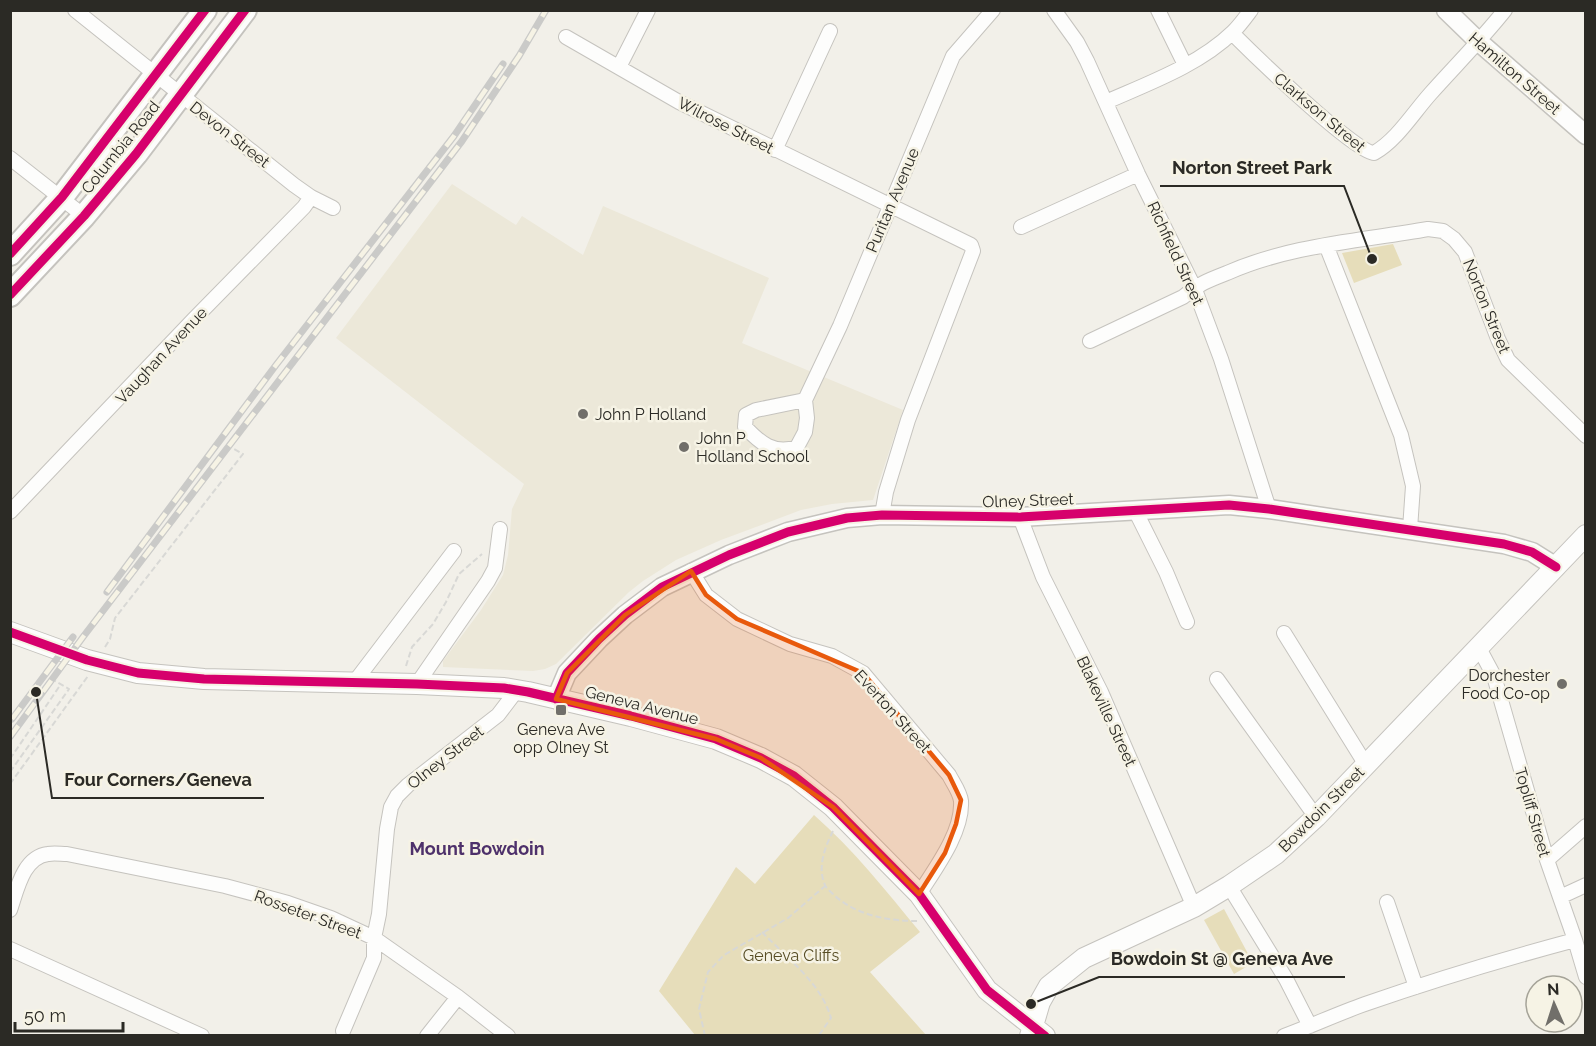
<svg xmlns="http://www.w3.org/2000/svg" width="1596" height="1046" font-family="Raleway,sans-serif">
<rect width="100%" height="100%" fill="#f2f0e9"/>
<!-- built -->
<path fill="#ece8d9" d="M 452,184 L 516,225 L 522,216 L 583,255 L 603,206 L 769,278 L 742,343 L 903,410 L 873,500 L 832,504 L 801,510 L 721,540 L 676,560 L 643,581 L 629,592 L 556,664 L 545,669 L 533,671 L 443,667 L 443,661 L 481,610 L 503,575 L 508,555 L 512,509 L 524,484 L 336,338 Z"/>
<!-- green -->
<path fill="#e6ddba" d="M 1393,244 L 1402,265 L 1354,283 L 1342,253 Z
M 814,815 C 854,850 886,891 920,932 L 870,972 L 926,1035 L 695,1035 L 659,991 L 736,867 L 755,884 Z
M 1224,909 L 1253,963 L 1234,974 L 1204,920 Z"/>
<g fill="none" stroke-linecap="round" stroke-linejoin="round">
<defs>
<path id="minor" d="M 75,10 L 294,185 L 311,197 L 333,208
M 1054,10 L 1077,42 L 1087,61 L 1138,174 L 1194,287 L 1221,359 L 1269,509
M 1158,10 L 1185,65
M 1232,33 C 1251,52 1355,153 1374,153 C 1397,140 1413,113 1431,93 C 1456,65 1482,39 1505,10
M 566,37 L 679,102 L 971,245 L 973,251 L 908,420 L 886,492 L 882,515
M 619,67 L 648,10
M 1106,102 C 1149,83 1199,65 1233,32 C 1240,25 1245,18 1251,10
M 775,150 L 830,31
M 10,158 L 84,216
M 1021,227 L 1138,174
M 1326,245 L 1401,435 L 1413,486 L 1410,529
M 1090,341 L 1183,297 C 1198,284 1209,280 1227,273 C 1290,245 1360,241 1428,229 L 1443,231 L 1454,239 L 1465,252 L 1498,339 L 1508,360 L 1586,436
M 805,400 L 756,410 L 746,415 L 745,427 C 760,443 774,455 797,447 L 805,432 L 807,418 L 805,400 L 840,326 L 953,56 L 993,10
M 1135,510 L 1166,572 L 1187,622
M 10,512 L 194,319 L 304,207 L 311,197
M 1020,517 L 1043,577 L 1101,692 L 1194,907
M 691,571 L 706,595 L 737,619 L 790,644 L 832,656 L 863,673 L 949,775 C 953,783 960,792 961,801 C 963,832 935,869 919,894
M 1284,633 L 1366,765
M 1479,648 L 1494,676 L 1547,860 L 1575,940 L 1586,977
M 1217,679 L 1316,817
M 353,684 L 454,551
M 417,684 L 488,581 L 495,568 L 500,529
M 1547,860 L 1586,826
M 1229,886 L 1286,979 L 1310,1026
M 1560,897 L 1586,885
M 1387,902 L 1416,987
M 10,910 C 17,890 23,857 48,854 C 54,853 61,854 67,854 L 225,886 L 288,903 L 331,918 L 374,938 L 458,997 L 508,1036
M 10,949 L 202,1036
M 343,1031 L 374,958 L 374,938 L 379,914 L 387,829 L 391,807 L 397,796 L 408,785 L 498,715 L 517,690
M 427,1036 L 458,997
M 1284,1036 C 1311,1026 1337,1014 1365,1004 C 1434,980 1504,959 1575,940"/>
<path id="tertiary" d="M 1446,10 L 1479,42 L 1586,135
M 556,699 L 567,673 L 599,639 L 625,615 L 662,587 L 729,555 L 788,532 L 847,518 L 882,515 L 1020,517 L 1229,505 L 1269,509 L 1504,544 L 1532,552 L 1556,567"/>
<path id="secondary" d="M 10,632 L 87,660 L 138,673 L 204,679 L 417,684 L 504,688 L 528,692 L 631,716 L 716,739 L 761,758 L 794,776 L 833,807 L 919,894 L 987,990 L 1045,1036
M 1030,1036 L 1040,1002 L 1049,986 L 1084,958 L 1194,907 L 1229,886 L 1276,854 L 1316,817 L 1586,535"/>
<path id="primary" d="M 10,254 L 62,197 L 205,10
M 10,295 L 84,216 L 136,154 L 245,10"/>
</defs>
<!-- minor casing -->
<use href="#minor" stroke="#c5c3be" stroke-width="16"/>
<!-- tertiary casing -->
<use href="#tertiary" stroke="#c5c3be" stroke-width="21"/>
<!-- secondary casing -->
<use href="#secondary" stroke="#c5c3be" stroke-width="22"/>
<!-- primary casing -->
<use href="#primary" stroke="#c5c3be" stroke-width="26"/>
<!-- path -->
<path stroke="#d8d8d5" stroke-width="2" stroke-dasharray="6 3" stroke-linecap="butt" d="M 105,647 L 110,639 L 115,618 L 243,454 L 232,448
M 406,666 L 412,647 L 433,624 L 446,602 L 459,574 L 482,554
M 10,759 L 61,684
M 10,772 L 69,689 L 55,681
M 10,784 L 88,676
M 833,831 C 825,847 817,867 825,885 C 826,888 831,892 834,895 C 856,915 887,921 917,921
M 762,932 C 787,958 821,983 831,1018 L 819,1035 L 816,1036
M 705,1036 L 699,1009 L 708,972 L 724,955 L 788,918 L 825,886"/>
<!-- minor -->
<use href="#minor" stroke="#fdfdfc" stroke-width="14"/>
<!-- tertiary -->
<use href="#tertiary" stroke="#fdfdfc" stroke-width="18"/>
<!-- secondary -->
<use href="#secondary" stroke="#fdfdfc" stroke-width="20"/>
<!-- primary -->
<use href="#primary" stroke="#fdfdfc" stroke-width="22"/>
<defs>
<path id="rail" d="M 107,592 L 276,365 L 454,136 L 503,64
M 12,719 L 73,637
M 10,737 L 83,637 L 462,141 L 519,56 L 546,10"/>
</defs>
<!-- rail casing -->
<use href="#rail" stroke="#cacac8" stroke-width="7"/>
<!-- rail -->
<use href="#rail" stroke="#f6f3e5" stroke-width="4.5" stroke-dasharray="14" stroke-linecap="butt"/>
<defs>
<path id="cycleway" d="M 10,254 L 62,197 L 205,10
M 10,295 L 84,216 L 136,154 L 245,10
M 10,632 L 87,660 L 138,673 L 204,679 L 417,684 L 504,688 L 528,692 L 631,716 L 716,739 L 761,758 L 794,776 L 833,807 L 919,894 L 987,990 L 1045,1036
M 556,699 L 567,673 L 599,639 L 625,615 L 662,587 L 729,555 L 788,532 L 847,518 L 882,515 L 1020,517 L 1229,505 L 1269,509 L 1504,544 L 1532,552 L 1556,567"/>
</defs>
<!-- cycleway casing -->
<use href="#cycleway" stroke="#f6f3e5" stroke-width="13"/>
<!-- cycleway -->
<use href="#cycleway" stroke="#d6006c" stroke-width="9"/>
</g>
<!-- marked area -->
<path fill="#e8590c" fill-opacity="0.2" stroke="#e8590c" stroke-width="4.5" stroke-linejoin="round" d="M 691,571 L 706,595 L 737,619 L 863,673 L 949,775 L 961,800 L 956,824 L 945,853 L 919,894 L 833,807 L 761,758 L 716,739 L 556,699 L 567,673 L 625,615 Z"/>
<!-- markers -->
<g fill="#716f6a" stroke="#f6f3e5" stroke-width="2">
<circle cx="583" cy="414" r="6"/>
<circle cx="684" cy="447" r="6"/>
<circle cx="1562" cy="684" r="6"/>
<rect x="555" y="704" width="12" height="12" rx="3"/>
</g>
<g text-anchor="middle" stroke-width="5" stroke-linejoin="round" paint-order="stroke">
<!-- street labels -->
<g font-size="16" fill="#2b2a25" stroke="#f6f3e5">
<text transform="translate(1515 73) rotate(41)" y="6">Hamilton Street</text>
<text transform="translate(1320 112) rotate(40)" y="6">Clarkson Street</text>
<text transform="translate(726 125) rotate(27)" y="6">Wilrose Street</text>
<text transform="translate(230 134) rotate(38)" y="6">Devon Street</text>
<text transform="translate(120 147) rotate(-51)" y="6">Columbia Road</text>
<text transform="translate(892 200) rotate(-67)" y="6">Puritan Avenue</text>
<text transform="translate(1176 253) rotate(65)" y="6">Richfield Street</text>
<text transform="translate(1487 306) rotate(68)" y="6">Norton Street</text>
<text transform="translate(161 355) rotate(-47)" y="6">Vaughan Avenue</text>
<text transform="translate(1028 500) rotate(-2)" y="6">Olney Street</text>
<text transform="translate(642 705) rotate(14)" y="6">Geneva Avenue</text>
<text transform="translate(893 711) rotate(48)" y="6">Everton Street</text>
<text transform="translate(1107 711) rotate(65)" y="6">Blakeville Street</text>
<text transform="translate(445 757) rotate(-38)" y="6">Olney Street</text>
<text transform="translate(1321 809) rotate(-45)" y="6">Bowdoin Street</text>
<text transform="translate(1533 812) rotate(74)" y="6">Topliff Street</text>
<text transform="translate(308 914) rotate(20)" y="6">Rosseter Street</text>
</g>
<!-- poi labels -->
<g font-size="16" fill="#2b2a25" stroke="#f6f3e5" text-anchor="start">
<text x="595" y="420">John P Holland</text>
<text x="696" y="444">John P<tspan x="696" dy="18">Holland School</tspan></text>
<text x="1550" y="681" text-anchor="end">Dorchester<tspan x="1550" dy="18">Food Co-op</tspan></text>
<text x="561" y="735" text-anchor="middle">Geneva Ave<tspan x="561" dy="18">opp Olney St</tspan></text>
</g>
<!-- park labels -->
<g font-size="16" fill="#574d25" stroke="#f6f3e5">
<text x="791" y="961">Geneva Cliffs</text>
</g>
<!-- neighbourhood labels -->
<g font-size="18" font-weight="bold" fill="#4e316b" stroke="#f6f3e5">
<text x="477" y="855">Mount Bowdoin</text>
</g>
</g>
<!-- callouts -->
<path fill="none" stroke="#2b2a25" stroke-width="2" d="M1372 259L1344 186H1160M36 692L52 798H264M1031 1004L1099 977H1345"/>
<g fill="#2b2a25" stroke="#f6f3e5" stroke-width="2">
<circle cx="1372" cy="259" r="6"/>
<circle cx="36" cy="692" r="6"/>
<circle cx="1031" cy="1004" r="6"/>
</g>
<g font-size="18" text-anchor="middle" font-weight="bold" fill="#2b2a25" stroke="#f6f3e5" stroke-width="5" stroke-linejoin="round" paint-order="stroke">
<text x="1252" y="174">Norton Street Park</text>
<text x="158" y="786">Four Corners/Geneva</text>
<text x="1222" y="965">Bowdoin St @ Geneva Ave</text>
</g>
<!-- border -->
<rect width="1596" height="1046" fill="none" stroke="#2b2a25" stroke-width="24"/>
<!-- north arrow -->
<g transform="translate(1554 1004) rotate(357)"><circle r="28" fill="#f6f3e5" stroke="#a5a398" stroke-width="1.5"/>
<path d="M0-4.5L10 22L0 15L-10 22Z" fill="#716f6a"/>
<text y="-9" font-size="16" font-weight="bold" text-anchor="middle" fill="#2b2a25">N</text>
</g>
<!-- scale -->
<path d="M15 1022v9h108v-9" fill="none" stroke="#2b2a25" stroke-width="3"/>
<text x="24" y="1022" font-size="18" fill="#2b2a25" stroke="#f6f3e5" stroke-width="4.5" paint-order="stroke">50 m</text>
</svg>
